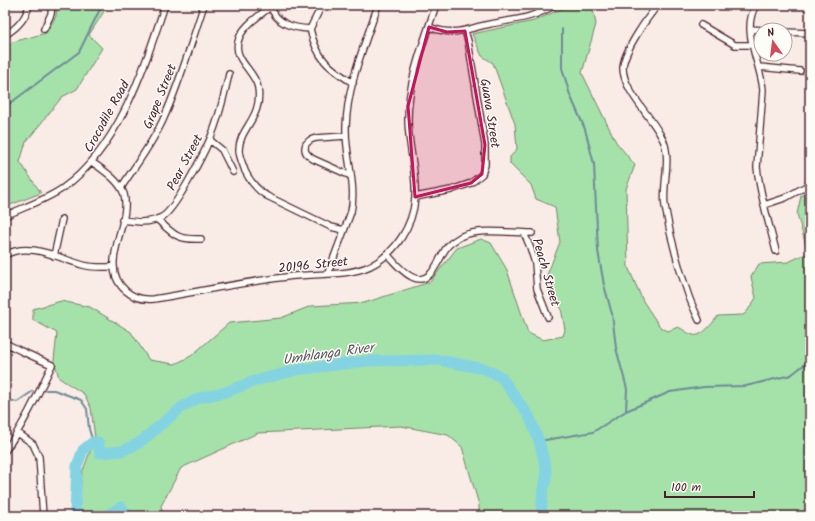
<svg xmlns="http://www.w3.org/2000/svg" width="815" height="521" font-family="Kalam,sans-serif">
<rect width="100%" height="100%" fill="#f9ece7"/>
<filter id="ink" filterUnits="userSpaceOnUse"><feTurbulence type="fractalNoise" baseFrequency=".025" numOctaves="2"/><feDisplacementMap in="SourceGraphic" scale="8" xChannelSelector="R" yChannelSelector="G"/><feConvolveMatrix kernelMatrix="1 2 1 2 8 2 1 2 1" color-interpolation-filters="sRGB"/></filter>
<g filter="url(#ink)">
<!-- green -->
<path fill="#a5e2a9" stroke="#78806a" d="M 57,5 L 108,5 L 89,35 L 102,48 L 77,89 L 62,97 L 26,142 L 20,162 L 41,193 L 5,207 L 5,44 L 46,33 L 56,16 Z
M 570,5 L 592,5 L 596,24 L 582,73 L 616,142 L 635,165 L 626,189 L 628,267 L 643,301 L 660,327 L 668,331 L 678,327 C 683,329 688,334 693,335 C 702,338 713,322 718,316 L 743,315 L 746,313 L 756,298 L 751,277 L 759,264 L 788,262 L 808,253 L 797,214 L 801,196 L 810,192 L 810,516 L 479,516 L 479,505 L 462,447 L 448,435 L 401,426 L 258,433 L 181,468 L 161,506 L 163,516 L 76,516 L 78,513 L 82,473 L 95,438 L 91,408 L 84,394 L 59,378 L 54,360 L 57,333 L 33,320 L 33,309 L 61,301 L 90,307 L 131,332 L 149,360 L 175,364 L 191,356 L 229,323 L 281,318 L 311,306 L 364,303 L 430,282 L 457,248 L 481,239 L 491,243 L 507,270 L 528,333 L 543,340 L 563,336 L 565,330 L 561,308 L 547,287 L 547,275 L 560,242 L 555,207 L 536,199 L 531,185 L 510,164 L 510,157 L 517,149 L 515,124 L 493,63 L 482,56 L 472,34 L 534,21 Z"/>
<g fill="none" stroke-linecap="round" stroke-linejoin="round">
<!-- stream -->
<path stroke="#6d8b99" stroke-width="2" d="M 562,29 L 562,68 L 570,95 L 585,129 L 594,164 L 598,251 L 604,285 L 612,314 L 616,348 L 627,389 L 626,411
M 5,107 L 79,52 L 102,5
M 46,390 L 54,390 L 81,400 L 87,409 L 89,429 L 93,442
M 5,399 L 17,402 L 33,391
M 539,441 L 593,432 L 626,411 L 670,392 L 704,387 L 746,386 L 791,375 L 810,360"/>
<!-- river -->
<path stroke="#84d3e2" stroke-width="11" d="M 80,516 L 75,513 L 77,466 L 83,450 L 93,442 L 98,442 L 100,453 L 122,451 L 139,443 L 182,407 L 199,398 L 226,392 L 255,381 L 296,370 L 368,361 L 439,360 L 485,369 L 501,377 L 529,416 L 539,441 L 546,469 L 546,480 L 543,489 L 541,516
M 104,516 L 121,507 L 128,516"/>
<defs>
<path id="street" d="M 270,5 C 276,24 292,28 310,29
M 322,5 L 310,29 C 317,59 328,67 353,83
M 658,5 C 647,18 623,52 623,68 C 623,92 655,119 664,142 C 671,161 662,186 665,206 C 670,236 678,266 688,294 C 691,303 695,311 699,320
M 756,5 C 740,31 761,63 763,90 L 757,167 C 760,196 769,223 776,251
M 270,7 C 259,16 241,27 238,42 C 233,60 256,72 258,88 C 263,118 239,128 239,150 C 239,157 243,164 245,171 C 250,181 257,190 267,196 L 331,227 L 344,230
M 701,25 L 735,45 L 752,45
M 429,27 C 456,37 464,29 490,24 C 516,19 531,19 555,5
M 44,29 L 51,14 L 52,5
M 750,29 L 763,30
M 785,32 L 810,33
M 5,35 C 17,28 26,19 29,5
M 759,67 L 800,71
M 346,136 L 316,138 L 310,140 L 306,144 C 303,151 307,155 313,159 L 351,176
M 210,140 L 222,150 L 233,172
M 92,162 C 104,171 119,180 124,194 C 132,225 96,265 126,291 C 134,298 144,300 154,299 C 198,292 242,282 286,277 C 312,273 346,277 370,266 C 395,254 413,226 415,198 C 417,172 408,146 408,119 C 408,80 424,42 436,5
M 121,188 C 135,166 152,144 163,120 C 180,83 191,43 204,5
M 415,197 L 451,190 L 471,183 L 482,174 L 485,165 L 485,145 L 468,41 L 465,31
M 764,205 L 785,198 L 810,184
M 5,216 C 24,207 46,200 63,188 C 119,148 144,68 165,5
M 157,219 C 174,235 177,240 201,239
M 122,220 C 136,222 149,224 162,217 C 175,210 203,155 210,139 C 219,119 224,96 229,74
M 524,233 L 530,247 L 535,263 L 537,289 L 548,317
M 387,254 C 394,262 402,272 412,277 C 432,287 438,258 447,247 C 451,242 457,239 462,236 C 480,228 511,233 532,233
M 5,255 C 29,241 58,258 83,265 C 93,268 103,267 114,267
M 54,256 L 62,219
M 328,273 L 351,212 C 357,184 345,156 346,127 C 347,85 365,44 378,5
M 5,343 L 21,351 L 52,365 C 38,394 24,424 5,451
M 18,433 L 33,444 L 39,457 L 43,516"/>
</defs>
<!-- street casing -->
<use href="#street" stroke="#4a1f2b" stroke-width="8"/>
<!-- street -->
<use href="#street" stroke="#fdfcf7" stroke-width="5.5"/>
</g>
</g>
<!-- marked area -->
<path fill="#c2185b" fill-opacity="0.2" stroke="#c2185b" stroke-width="3" stroke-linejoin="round" d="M 429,27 L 447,32 L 465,31 L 485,145 L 482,174 L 471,183 L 415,197 L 408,106 Z"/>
<g text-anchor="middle" stroke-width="3" stroke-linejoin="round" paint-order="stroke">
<!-- street labels -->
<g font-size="13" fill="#4a1f2b" stroke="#fdfcf7">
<text transform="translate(159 96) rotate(-68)" y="5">Grape Street</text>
<text transform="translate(491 113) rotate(81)" y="5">Guava Street</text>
<text transform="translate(106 116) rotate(-61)" y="5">Crocodile Road</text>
<text transform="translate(184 162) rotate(-62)" y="5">Pear Street</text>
<text transform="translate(313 264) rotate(-6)" y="5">20196 Street</text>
<text transform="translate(547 272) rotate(74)" y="5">Peach Street</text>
</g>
<!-- water labels -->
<g font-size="14" font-style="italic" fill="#5b5562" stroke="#fdfcf7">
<text transform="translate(328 353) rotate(-8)" y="5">Umhlanga River</text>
</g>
</g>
<!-- margin -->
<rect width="815" height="521" fill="none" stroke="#fdfcf7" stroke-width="20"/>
<rect x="10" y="10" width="795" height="501" fill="none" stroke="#4a1f2b" stroke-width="1.5" filter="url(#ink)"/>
<!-- north arrow -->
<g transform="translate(773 42) rotate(346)"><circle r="19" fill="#fdfcf7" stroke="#b5a4a5"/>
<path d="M0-3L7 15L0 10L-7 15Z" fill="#d1495b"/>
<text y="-6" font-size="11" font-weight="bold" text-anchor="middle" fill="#4a1f2b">N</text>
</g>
<!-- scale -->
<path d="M665 491v6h89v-6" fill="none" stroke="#4a1f2b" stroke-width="2"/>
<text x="671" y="491" font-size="12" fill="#4a1f2b" stroke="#fdfcf7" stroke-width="3" paint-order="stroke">100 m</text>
</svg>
